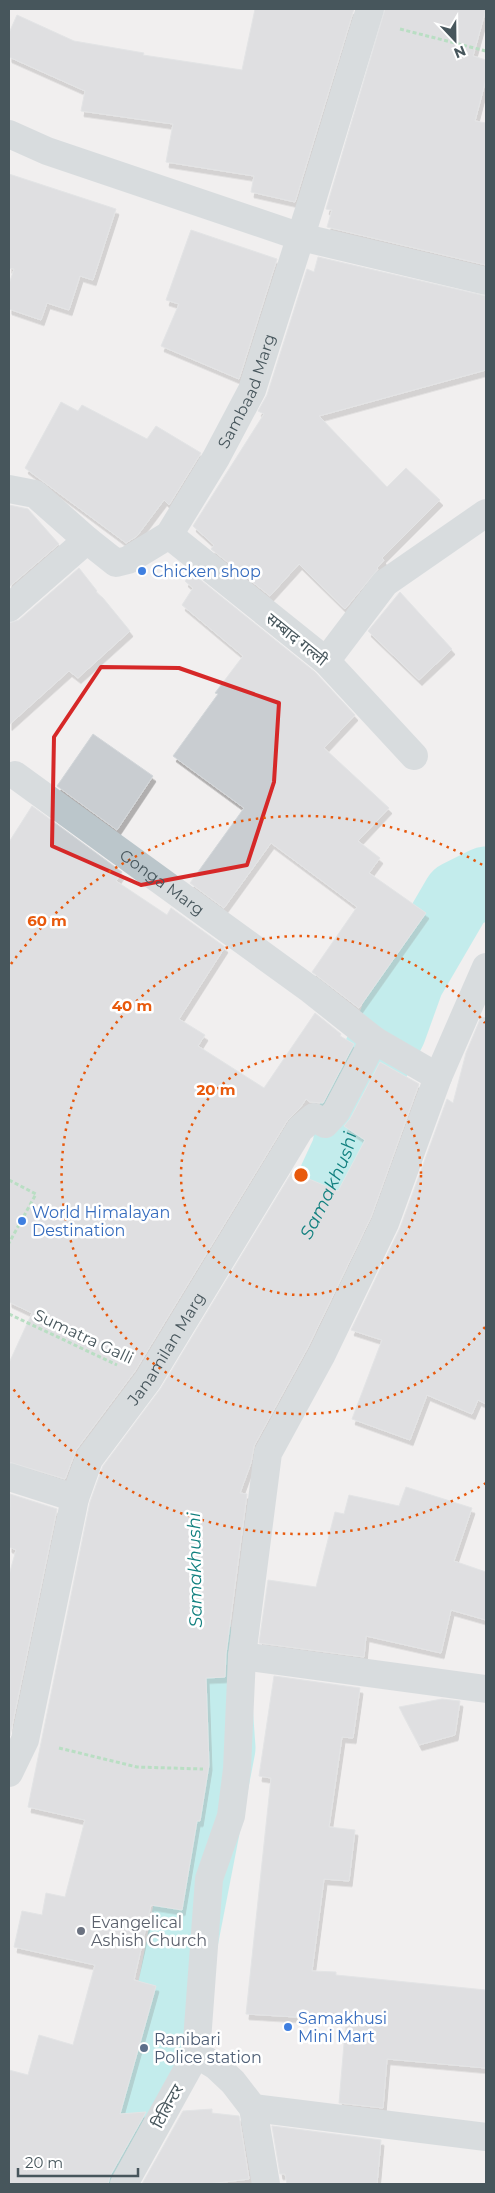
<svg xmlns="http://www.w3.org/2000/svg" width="495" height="2193" font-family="Montserrat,'Noto Sans Devanagari',sans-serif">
<defs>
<filter id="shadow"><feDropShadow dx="3" dy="5.5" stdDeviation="0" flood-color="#0004"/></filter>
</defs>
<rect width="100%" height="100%" fill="#f1efef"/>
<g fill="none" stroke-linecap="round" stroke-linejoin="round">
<!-- river -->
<g stroke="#8de9e8" stroke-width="71">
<path id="s1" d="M 285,1276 L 321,1207 L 347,1151 L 358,1093 L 391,1030 L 409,980 L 458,896 L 486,882"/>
<path d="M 85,2184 L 125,2106 L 173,1990 L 220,1748 L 216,1691 L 201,1689 L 192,1597"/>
</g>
</g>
<!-- building -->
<path fill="#c9cdd1" stroke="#d3d7da" filter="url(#shadow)" d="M 255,9 L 354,9 L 295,202 L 251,192 L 254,176 L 166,162 L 173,124 L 81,111 L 85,91 L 9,57 L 9,33 L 17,15 L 74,41 L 144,53 L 143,55 L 242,70 Z
M 385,9 L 486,9 L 473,56 L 486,60 L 486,79 L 475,121 L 486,123 L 486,265 L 327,227 L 332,210 L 326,209 Z
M 9,174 L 116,209 L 93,280 L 80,276 L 69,310 L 47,303 L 41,320 L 9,309 L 9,284 L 14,269 L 9,268 Z
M 191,230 L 277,259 L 239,379 L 161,346 L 179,304 L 166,300 Z
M 318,257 L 486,296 L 486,370 L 319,416 L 387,487 L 406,468 L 440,500 L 382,558 L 384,560 L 377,568 L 378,569 L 345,609 L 299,564 L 270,596 L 211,549 L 214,545 L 193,526 L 264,414 L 258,411 L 267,395 L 307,269 L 314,272 Z
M 61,402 L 78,411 L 82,405 L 147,439 L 156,426 L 201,453 L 169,505 L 164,500 L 137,536 L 126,543 L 25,468 Z
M 9,505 L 28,509 L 59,544 L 9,587 Z
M 79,568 L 97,591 L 96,592 L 103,598 L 130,631 L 78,678 L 69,671 L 9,725 L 9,623 L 19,620 Z
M 192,573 L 315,672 L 355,715 L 324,748 L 389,808 L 358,841 L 380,858 L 369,873 L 426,913 L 359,1008 L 312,972 L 357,907 L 271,843 L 224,908 L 190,883 L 244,808 L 173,756 L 218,694 L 215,693 L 243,656 L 182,605 L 193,588 L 185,581 Z
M 400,592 L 452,649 L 419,680 L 368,631 Z
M 93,734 L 153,776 L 117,830 L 57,786 Z
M 32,806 L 122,872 L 116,881 L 167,915 L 171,908 L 225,947 L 179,1019 L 205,1035 L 198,1046 L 264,1088 L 315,1013 L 341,1034 L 340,1036 L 354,1044 L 323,1103 L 310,1102 L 306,1099 L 300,1108 L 287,1121 L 135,1371 L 76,1450 L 65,1479 L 9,1462 L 9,1363 L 32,1313 L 9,1302 L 9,842 Z
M 481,1017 L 486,1018 L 486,1404 L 478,1400 L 472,1414 L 427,1395 L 410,1440 L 352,1419 L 382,1340 L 351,1330 L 400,1228 L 447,1099 L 453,1103 L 466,1053 Z
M 380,1062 L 419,1084 L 371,1217 L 308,1347 L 254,1446 L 251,1463 L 240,1493 L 247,1494 L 226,1654 L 225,1677 L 206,1678 L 209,1765 L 200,1821 L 197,1821 L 182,1910 L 151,1905 L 134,1980 L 156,1986 L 120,2114 L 146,2112 L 110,2176 L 108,2184 L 9,2184 L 9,2070 L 28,2075 L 39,2035 L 73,2045 L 95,1965 L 14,1947 L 22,1911 L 42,1915 L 46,1893 L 65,1897 L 85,1820 L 28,1807 L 90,1502 L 103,1466 L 161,1388 L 292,1172 L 338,1191 L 365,1140 L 344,1126 L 350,1119 Z
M 406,1487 L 472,1508 L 454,1561 L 486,1572 L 486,1620 L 451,1610 L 441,1653 L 366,1636 L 364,1657 L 259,1643 L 268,1580 L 316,1587 L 335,1512 L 344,1514 L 349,1495 L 399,1506 Z
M 10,1494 L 57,1509 L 10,1736 L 9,1575 L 16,1550 L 9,1547 Z
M 274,1676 L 360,1688 L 353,1738 L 342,1737 L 329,1827 L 355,1830 L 349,1881 L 324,1879 L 312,1971 L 336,1972 L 336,1975 L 486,1990 L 486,2068 L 387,2059 L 383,2108 L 339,2103 L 346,2020 L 246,2014 L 271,1778 L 259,1776 Z
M 442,1699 L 460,1701 L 455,1735 L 419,1745 L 399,1707 Z
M 212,2109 L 212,2113 L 239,2116 L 249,2179 L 208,2184 L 142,2184 L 183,2111 Z
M 272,2126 L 381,2140 L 377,2184 L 287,2184 L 285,2174 L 280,2174 Z"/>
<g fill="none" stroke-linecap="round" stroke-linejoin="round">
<!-- path -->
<path stroke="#77ca8f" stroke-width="3" stroke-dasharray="4 2.5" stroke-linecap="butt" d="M 400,29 L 486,51
M 9,1180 L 36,1194 L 9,1243
M 9,1314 L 117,1365
M 59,1748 L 137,1767 L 203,1769"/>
<!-- minor -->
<g stroke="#bbc6cb" stroke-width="28">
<path d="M 9,134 L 47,151 L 301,237 L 486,281"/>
<path d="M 9,489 L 35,494 L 87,540"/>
<path d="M 169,535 L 326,661 L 414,756"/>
<path id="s2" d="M 9,608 L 87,540 L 116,563 L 128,560 L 169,535 L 216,458 L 252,390 L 310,207 L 370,9"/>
<path d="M 326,661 L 385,583 L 486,513"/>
<path id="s3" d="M 15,775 L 311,990 L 374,1040 L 438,1077"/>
<path d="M 9,1477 L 75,1498"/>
<path d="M 242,1656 L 486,1689"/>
<path id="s4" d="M 9,1773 L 25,1740 L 75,1498 L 89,1459 L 148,1380 L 300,1129 L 314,1117 L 325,1124 L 336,1112 L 374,1040"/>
<path d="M 253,2108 L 486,2137"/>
</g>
<!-- tertiary -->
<path stroke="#bbc6cb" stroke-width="28" d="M 196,2054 L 216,2066 L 233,2082 L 253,2108 L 266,2184
M 124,2184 L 196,2054 L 209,1879 L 231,1816 L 237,1769 L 242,1656 L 268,1453 L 322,1354 L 385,1223 L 438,1077 L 486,967"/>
</g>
<!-- marked area -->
<path d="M0 0H495V2193H0ZM 101,667 L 179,668 L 279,703 L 274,782 L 247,865 L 141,885 L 52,846 L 54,737 Z" fill="#f1efef" fill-opacity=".55" fill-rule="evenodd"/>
<path fill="none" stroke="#d62828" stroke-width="4" stroke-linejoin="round" d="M 101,667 L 179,668 L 279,703 L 274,782 L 247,865 L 141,885 L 52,846 L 54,737 Z"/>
<!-- distance rings -->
<g fill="none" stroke="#e8590c" stroke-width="2.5" stroke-dasharray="2.5 5">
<circle cx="301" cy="1175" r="120"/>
<path d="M485 1327A239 239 0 1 1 485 1023"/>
<path d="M486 1483A359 359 0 0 1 11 1386M11 964A359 359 0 0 1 486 867"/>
</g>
<!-- markers -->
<g fill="#3f7fe0" stroke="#fff" stroke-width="2">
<circle cx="142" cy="571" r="5"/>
<circle cx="22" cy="1221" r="5"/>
<circle cx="288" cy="2027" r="5"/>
</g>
<circle fill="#6b7280" stroke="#fff" stroke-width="2" cx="81" cy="1931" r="5"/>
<circle fill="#5c6f8a" stroke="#fff" stroke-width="2" cx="144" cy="2048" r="5"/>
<g text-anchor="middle" stroke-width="5" stroke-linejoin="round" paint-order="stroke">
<!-- street labels -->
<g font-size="16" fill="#47565c" stroke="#fff">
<text dy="6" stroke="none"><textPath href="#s2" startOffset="365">Sambaad Marg</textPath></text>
<text transform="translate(297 639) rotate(39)" y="6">सम्बाद गल्ली</text>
<text dy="6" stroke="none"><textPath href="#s3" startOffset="182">Gonga Marg</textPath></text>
<text transform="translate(84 1336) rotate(25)" y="6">Sumatra Galli</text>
<text dy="6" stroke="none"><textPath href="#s4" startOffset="460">Janamilan Marg</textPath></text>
<text transform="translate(167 2106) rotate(-61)" y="6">टिलिन्टर</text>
</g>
<!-- shop labels -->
<g font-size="16" fill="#366cbe" stroke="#fff" text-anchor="start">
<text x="152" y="577">Chicken shop</text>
<text x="32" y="1218">World Himalayan<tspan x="32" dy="18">Destination</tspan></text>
<text x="298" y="2024">Samakhusi<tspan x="298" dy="18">Mini Mart</tspan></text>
</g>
<!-- worship labels -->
<g font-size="16" fill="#5b616d" stroke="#fff" text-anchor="start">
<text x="91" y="1928">Evangelical<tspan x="91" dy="18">Ashish Church</tspan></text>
</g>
<!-- service labels -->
<g font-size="16" fill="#4e5e75" stroke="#fff" text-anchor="start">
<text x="154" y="2045">Ranibari<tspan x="154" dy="18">Police station</tspan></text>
</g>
<!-- water labels -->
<g font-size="18" font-style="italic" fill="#11807f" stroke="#fff">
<text dy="6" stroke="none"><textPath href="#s1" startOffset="101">Samakhushi</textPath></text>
<text transform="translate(195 1570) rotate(-91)" y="6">Samakhushi</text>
</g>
</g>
<circle cx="301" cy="1175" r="8" fill="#e8590c" stroke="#fff" stroke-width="2.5"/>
<g font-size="15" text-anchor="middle" font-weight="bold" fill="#e8590c" stroke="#fff" stroke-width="5" stroke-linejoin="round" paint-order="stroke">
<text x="47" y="926">60 m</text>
<text x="132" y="1011">40 m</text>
<text x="216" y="1095">20 m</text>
</g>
<!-- border -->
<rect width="495" height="2193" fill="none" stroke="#47565c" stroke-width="20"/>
<!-- north arrow -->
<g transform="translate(455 40) rotate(158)" stroke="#ffffff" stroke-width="4" paint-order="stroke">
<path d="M0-4L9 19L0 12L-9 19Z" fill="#47565c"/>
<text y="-8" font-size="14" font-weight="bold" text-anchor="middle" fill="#47565c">N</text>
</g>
<!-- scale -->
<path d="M18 2168v8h120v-8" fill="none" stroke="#47565c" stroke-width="2.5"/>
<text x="25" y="2168" font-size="15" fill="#47565c" stroke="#ffffff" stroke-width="4" paint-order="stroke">20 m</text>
</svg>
